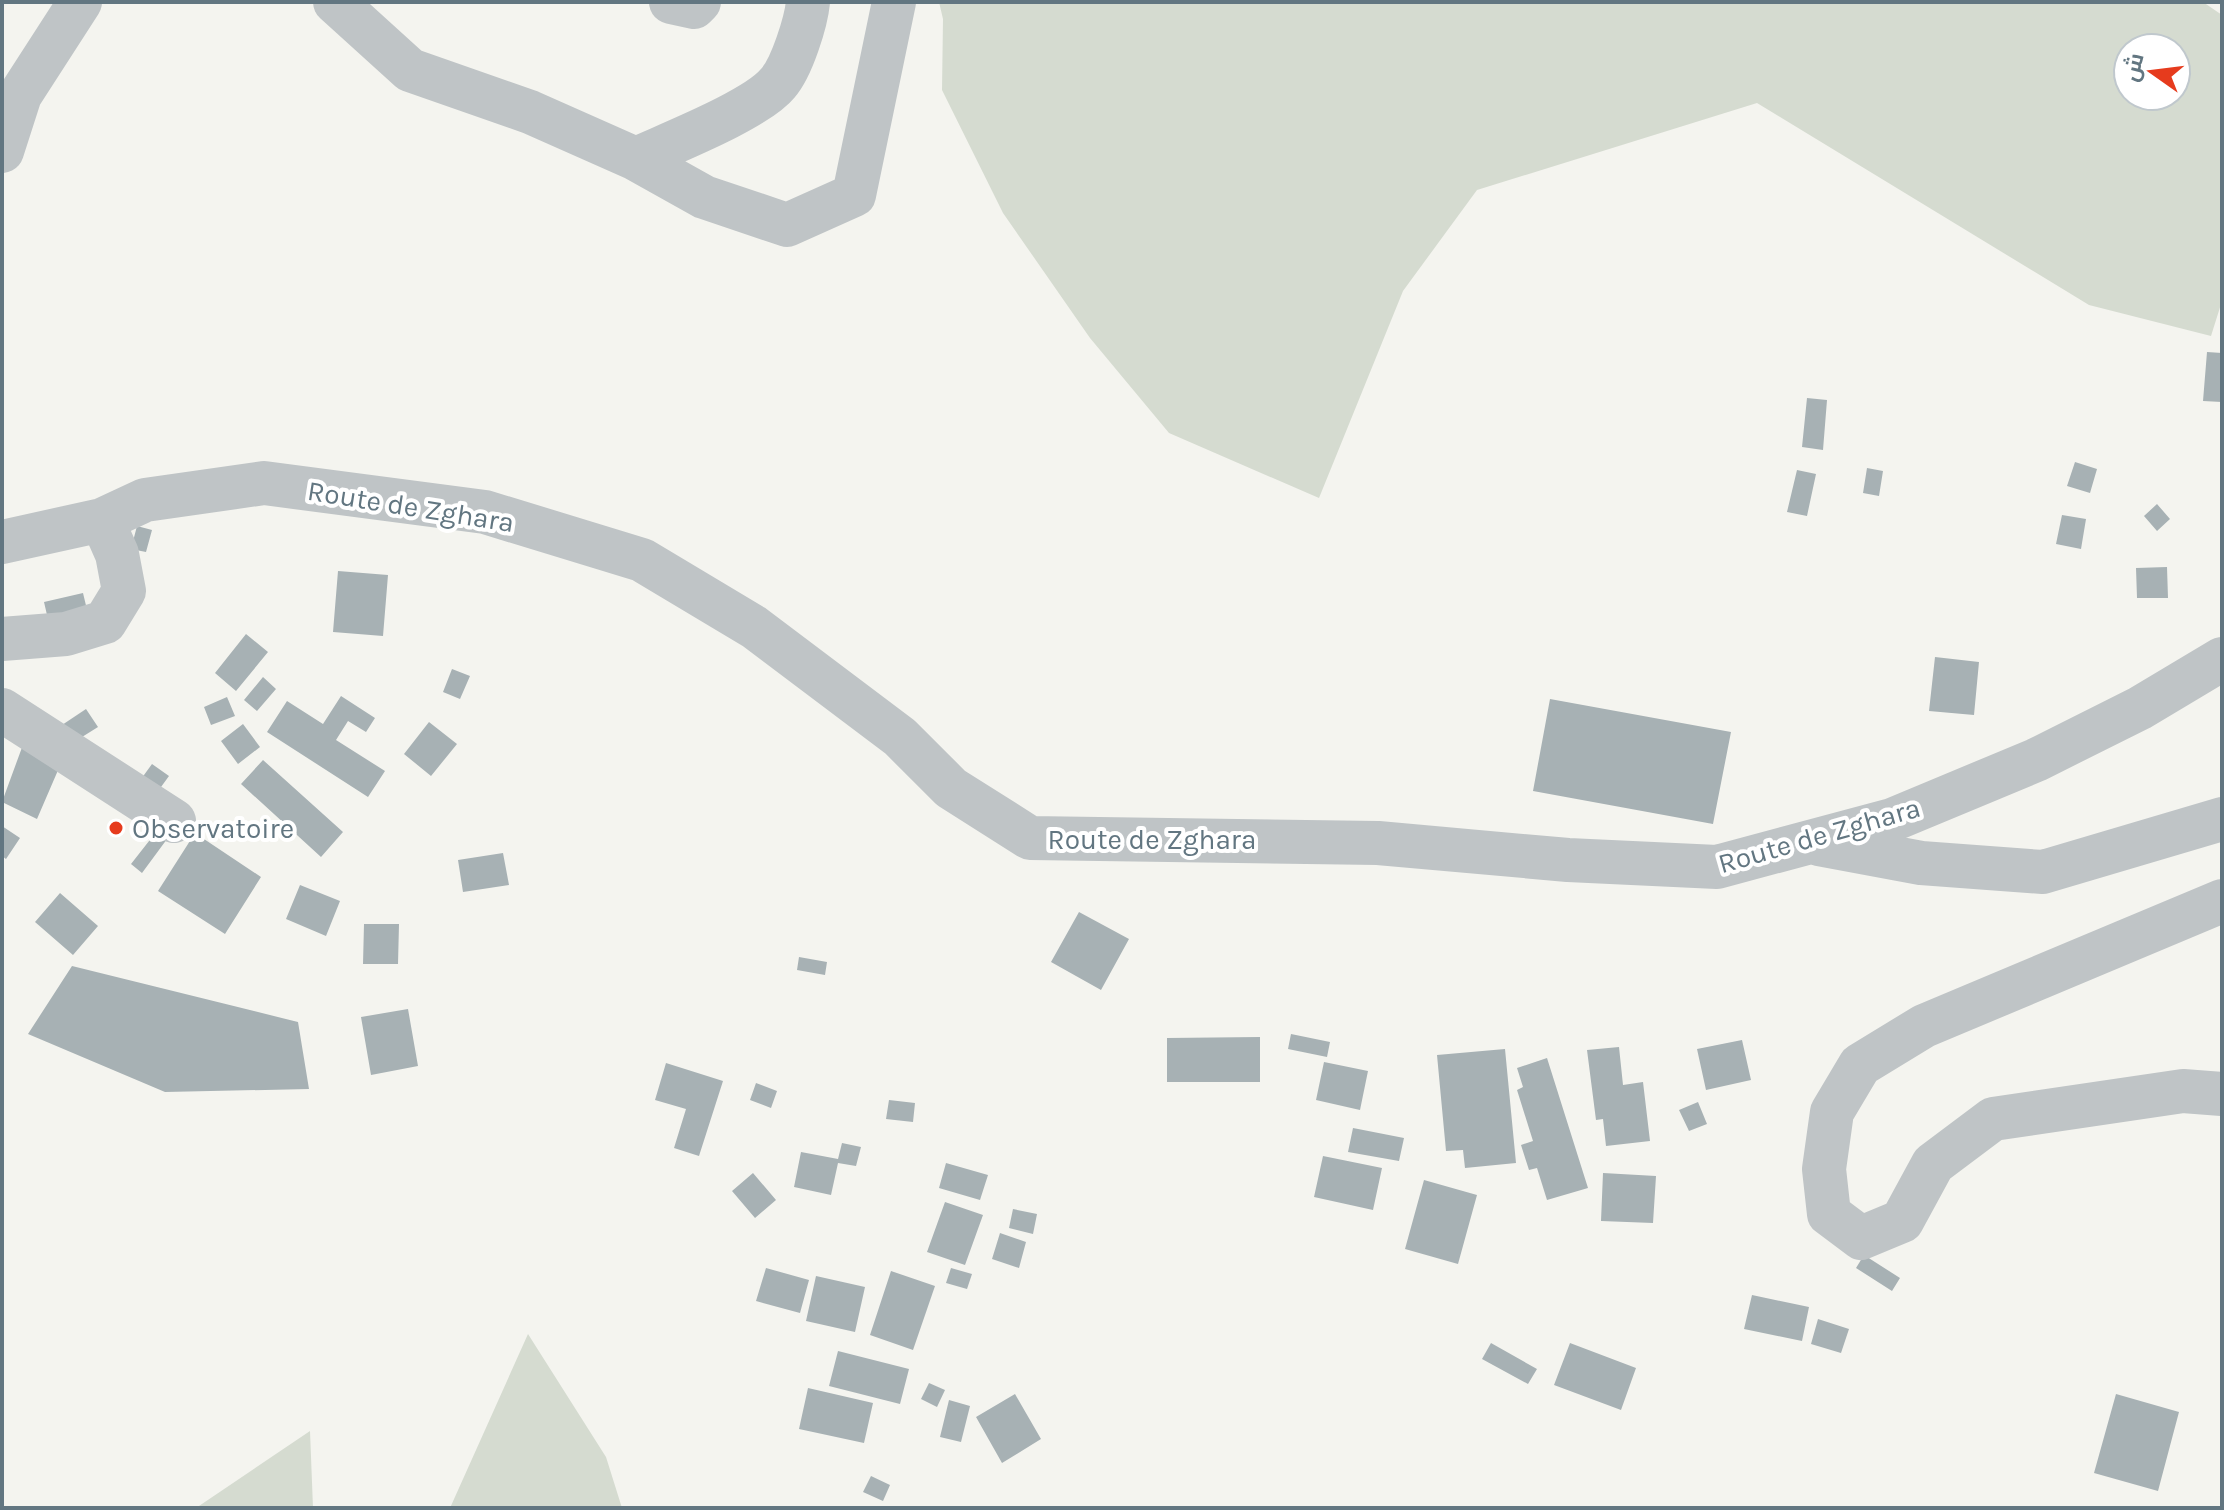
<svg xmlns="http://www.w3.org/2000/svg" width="2224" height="1510" font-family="Karla,Cairo,sans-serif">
<rect width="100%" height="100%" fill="#f4f4ef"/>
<!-- green -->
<path fill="#d5dbd0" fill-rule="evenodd" d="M 939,2 L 2203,2 L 2222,15 L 2222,301 L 2211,336 L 2089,305 L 1757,103 L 1477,190 L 1403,291 L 1319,498 L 1169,433 L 1090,338 L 1003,213 L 942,90 L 943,19 ZM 2128,48 L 2176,48 L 2176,96 L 2128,96 Z
M 528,1334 L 606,1457 L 622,1508 L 450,1508 Z
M 310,1431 L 313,1508 L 196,1508 Z"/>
<!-- building -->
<path fill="#a7b1b4" d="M 2207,352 L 2222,353 L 2222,402 L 2203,401 Z
M 1807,398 L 1827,400 L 1823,450 L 1802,447 Z
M 2075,462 L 2097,469 L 2090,493 L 2067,486 Z
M 1867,468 L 1883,471 L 1879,496 L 1863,493 Z
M 1797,470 L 1816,474 L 1807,516 L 1787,512 Z
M 2157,504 L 2170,519 L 2157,531 L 2144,516 Z
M 2062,515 L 2086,519 L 2081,549 L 2056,544 Z
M 137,526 L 152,530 L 146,552 L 131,549 Z
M 2167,567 L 2168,598 L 2137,598 L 2136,568 Z
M 338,571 L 388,575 L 383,636 L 333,632 Z
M 83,593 L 89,618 L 50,628 L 44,602 Z
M 246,634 L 268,652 L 236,691 L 215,673 Z
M 1935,657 L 1979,662 L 1974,715 L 1929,711 Z
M 452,669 L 470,676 L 460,699 L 443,692 Z
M 263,677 L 276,689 L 257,711 L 244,700 Z
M 341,696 L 375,718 L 366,732 L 348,721 L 336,740 L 385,771 L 368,797 L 267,732 L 287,701 L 323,724 Z
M 227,697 L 235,716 L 211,725 L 204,707 Z
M 1550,699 L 1731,732 L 1713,824 L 1533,791 Z
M 86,709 L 98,727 L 66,747 L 56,729 Z
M 429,722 L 457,744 L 431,776 L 404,754 Z
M 243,724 L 260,747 L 238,764 L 221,741 Z
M 24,742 L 62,761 L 37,819 L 2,802 Z
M 263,760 L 343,832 L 321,857 L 241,784 Z
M 152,764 L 169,776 L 153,798 L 136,786 Z
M 2,826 L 20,838 L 6,859 L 2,856 Z
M 160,827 L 170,835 L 142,873 L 131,864 Z
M 195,833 L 261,877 L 225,934 L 158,891 Z
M 503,853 L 509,885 L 463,892 L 458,860 Z
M 300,885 L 340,901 L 326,936 L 286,919 Z
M 60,893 L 98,926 L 73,955 L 35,922 Z
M 1079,912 L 1129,939 L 1101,990 L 1051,962 Z
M 364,924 L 399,924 L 398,964 L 363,964 Z
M 799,957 L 827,962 L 825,975 L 797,970 Z
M 72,966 L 298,1022 L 309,1089 L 165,1092 L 28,1034 Z
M 408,1009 L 418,1066 L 371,1075 L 361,1017 Z
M 1291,1034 L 1330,1042 L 1327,1057 L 1288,1049 Z
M 1260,1037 L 1260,1082 L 1167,1082 L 1167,1038 Z
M 1742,1040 L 1751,1080 L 1706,1090 L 1697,1049 Z
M 1619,1047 L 1623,1085 L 1643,1082 L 1650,1141 L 1606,1146 L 1603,1119 L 1596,1120 L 1587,1050 Z
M 1505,1049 L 1516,1163 L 1465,1168 L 1463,1150 L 1446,1151 L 1437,1055 Z
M 1547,1058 L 1588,1188 L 1547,1200 L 1537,1168 L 1529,1170 L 1521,1145 L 1533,1141 L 1517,1090 L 1523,1087 L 1517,1068 Z
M 1324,1062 L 1368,1071 L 1360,1110 L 1316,1100 Z
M 666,1063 L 723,1081 L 699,1156 L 674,1148 L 686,1109 L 655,1100 Z
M 756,1083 L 777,1091 L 771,1108 L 750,1100 Z
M 889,1100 L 915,1103 L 913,1122 L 886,1119 Z
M 1698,1102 L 1707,1124 L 1689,1131 L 1679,1110 Z
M 1353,1128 L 1404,1138 L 1399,1161 L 1348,1152 Z
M 842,1143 L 861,1147 L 856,1166 L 838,1163 L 831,1195 L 794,1187 L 801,1152 L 838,1159 Z
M 1323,1156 L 1382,1168 L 1373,1210 L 1314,1197 Z
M 946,1163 L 988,1175 L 980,1200 L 939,1188 Z
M 753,1173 L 776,1200 L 755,1218 L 732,1191 Z
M 1603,1173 L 1656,1176 L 1653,1223 L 1601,1221 Z
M 1424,1180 L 1477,1195 L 1458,1264 L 1405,1249 Z
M 945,1202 L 983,1215 L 965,1265 L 927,1252 Z
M 1013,1209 L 1037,1214 L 1033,1234 L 1009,1228 Z
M 1000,1233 L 1026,1242 L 1019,1268 L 992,1259 Z
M 1864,1255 L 1900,1278 L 1892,1291 L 1856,1268 Z
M 766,1268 L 809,1280 L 800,1313 L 756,1301 Z
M 951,1268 L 972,1274 L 967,1289 L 946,1283 Z
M 891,1271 L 935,1286 L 913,1350 L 870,1335 Z
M 816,1276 L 865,1287 L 855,1332 L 806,1321 Z
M 1752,1295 L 1809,1307 L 1802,1341 L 1744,1329 Z
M 1818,1319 L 1849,1329 L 1841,1353 L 1811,1344 Z
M 1491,1343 L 1537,1369 L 1528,1384 L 1482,1359 Z
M 1570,1343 L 1636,1368 L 1621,1410 L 1554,1385 Z
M 838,1351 L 909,1369 L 900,1404 L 829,1386 Z
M 929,1383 L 945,1390 L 937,1407 L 921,1399 Z
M 808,1388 L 873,1403 L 864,1443 L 799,1429 Z
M 1015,1394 L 1041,1439 L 1002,1463 L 976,1417 Z
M 2116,1394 L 2179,1412 L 2158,1491 L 2094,1473 Z
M 949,1400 L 970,1406 L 961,1442 L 940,1437 Z
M 871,1476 L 890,1485 L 883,1501 L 863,1492 Z"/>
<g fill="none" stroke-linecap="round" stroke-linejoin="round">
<!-- minor -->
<path stroke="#bfc4c6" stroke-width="44" d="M 335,2 L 410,70 L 530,112 L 636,159 C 671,143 756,110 778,83 C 792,67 806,22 808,2
M 671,2 L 694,7 L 699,2
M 2,151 L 20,95 L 80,2
M 636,159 L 704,197 L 787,225 L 854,195 L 894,2
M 2,542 L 102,520 L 145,500 L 264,483 L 485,512 L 642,560 L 754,627 L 900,737 L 951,788 L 1030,838 L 1378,843 L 1568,860 L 1717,867 L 1892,820 L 2036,760 L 2140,708 L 2222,659
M 2,639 L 66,634 L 105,622 L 124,591 L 117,554 L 102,520
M 2,710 L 174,821
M 1819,844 L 1921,863 L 2043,872 L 2222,819
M 2222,901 L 1924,1026 L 1860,1065 L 1832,1112 L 1824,1169 L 1829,1214 L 1861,1238 L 1902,1221 L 1933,1164 L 1993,1119 L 2183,1091 L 2222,1094"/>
</g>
<!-- markers -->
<circle fill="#e63b1d" stroke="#fff" stroke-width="3" cx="116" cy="828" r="8"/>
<g text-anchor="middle" stroke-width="8" stroke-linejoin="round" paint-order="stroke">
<!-- street labels -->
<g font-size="28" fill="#627681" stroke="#fff">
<text transform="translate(411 506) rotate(9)" y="10">Route de Zghara</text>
<text transform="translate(1819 835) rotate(-16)" y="10">Route de Zghara</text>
<text x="1152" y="849">Route de Zghara</text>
</g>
<!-- poi labels -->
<g font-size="28" fill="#627681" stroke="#fff" text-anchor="start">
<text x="132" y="838">Observatoire</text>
</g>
</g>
<!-- border -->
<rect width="2224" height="1510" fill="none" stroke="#627681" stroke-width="8"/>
<!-- north arrow -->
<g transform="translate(2152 72) rotate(284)"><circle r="38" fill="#ffffff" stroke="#c0c8cd" stroke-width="2"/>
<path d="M0-6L14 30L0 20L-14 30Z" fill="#e63b1d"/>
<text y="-12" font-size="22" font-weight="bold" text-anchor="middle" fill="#627681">ش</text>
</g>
</svg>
